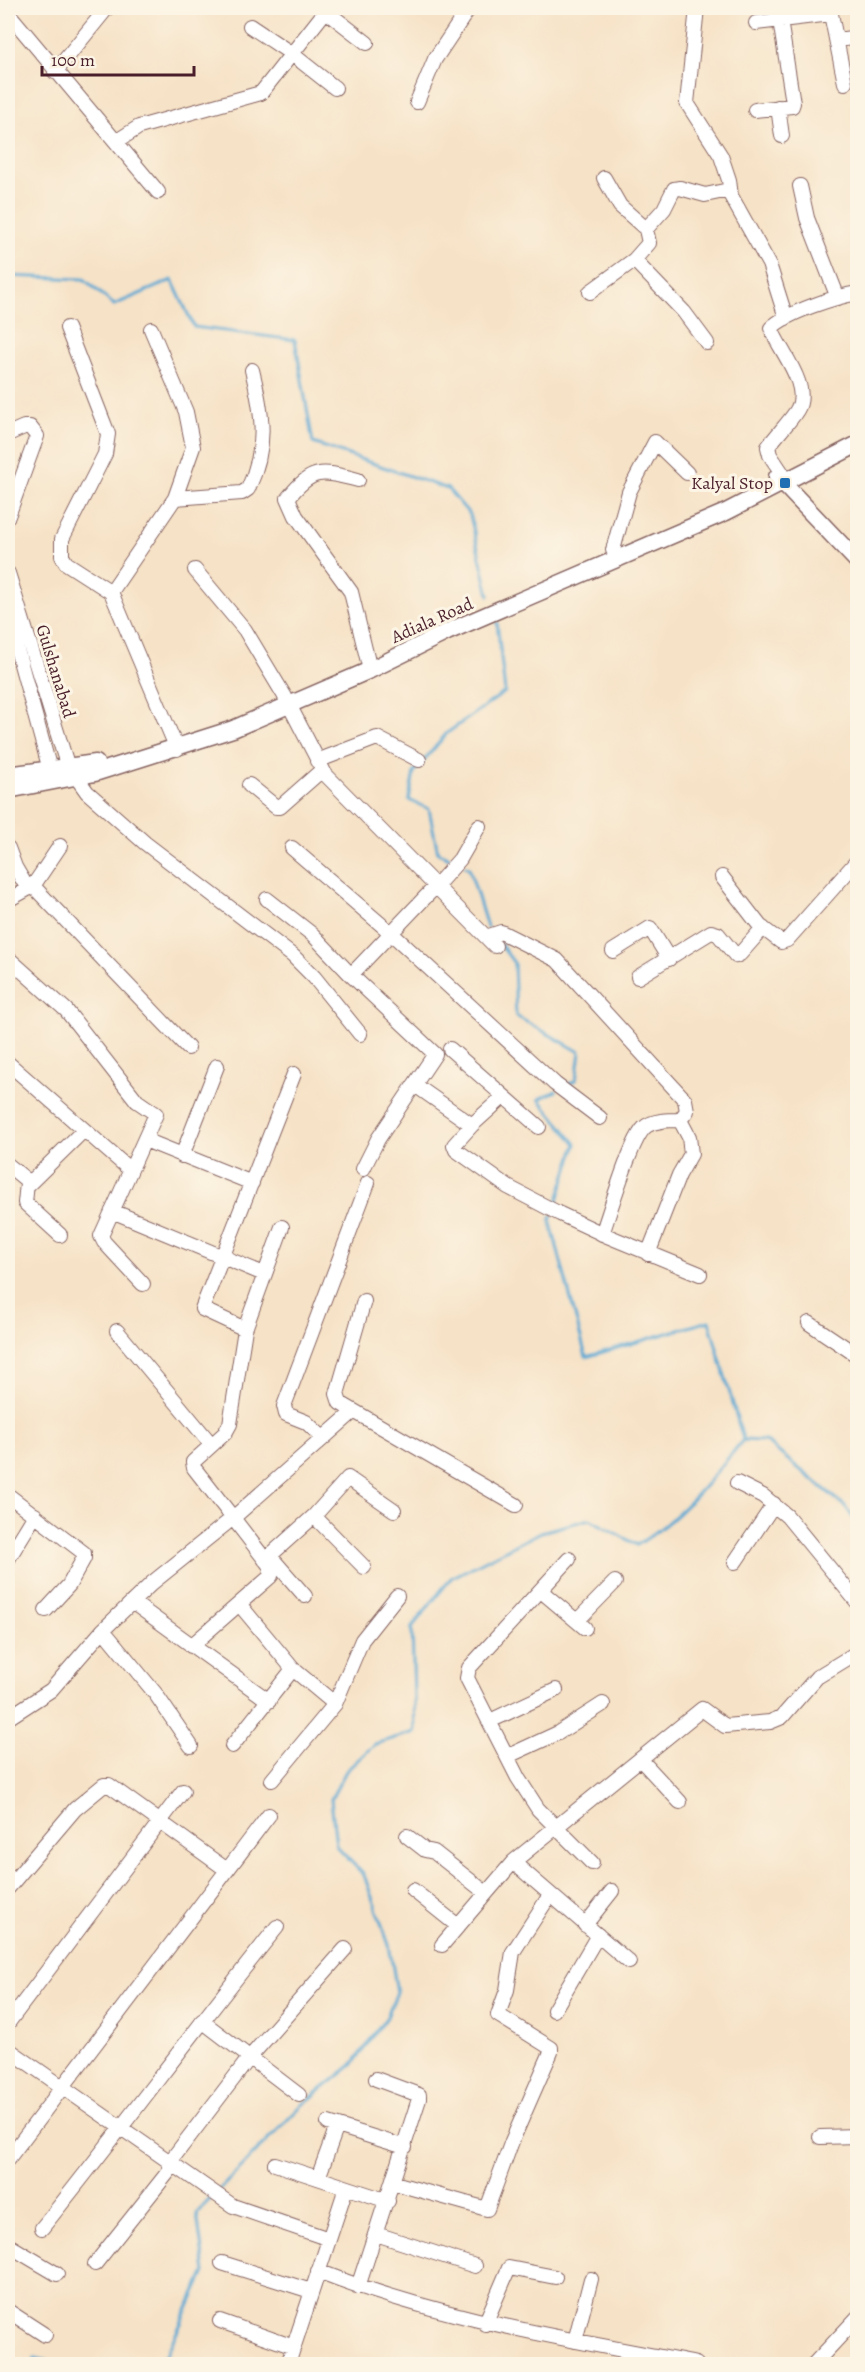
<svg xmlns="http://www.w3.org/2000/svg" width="865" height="2372" font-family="Alegreya,serif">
<rect width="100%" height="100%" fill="#fcf5e5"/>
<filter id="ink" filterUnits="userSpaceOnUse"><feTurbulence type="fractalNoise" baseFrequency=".0167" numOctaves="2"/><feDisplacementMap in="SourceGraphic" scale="12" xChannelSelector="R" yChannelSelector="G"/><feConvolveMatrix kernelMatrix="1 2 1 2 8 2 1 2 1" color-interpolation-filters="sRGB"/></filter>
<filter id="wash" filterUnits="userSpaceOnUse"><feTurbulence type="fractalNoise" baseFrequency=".008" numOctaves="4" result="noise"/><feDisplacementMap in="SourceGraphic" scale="24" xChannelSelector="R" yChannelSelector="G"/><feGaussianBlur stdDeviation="1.35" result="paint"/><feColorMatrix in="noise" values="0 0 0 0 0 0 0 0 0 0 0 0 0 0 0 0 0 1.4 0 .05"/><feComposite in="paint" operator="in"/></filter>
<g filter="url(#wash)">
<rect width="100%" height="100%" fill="#f6e2c6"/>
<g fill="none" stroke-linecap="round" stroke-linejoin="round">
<!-- stream -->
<path stroke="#5aa8d3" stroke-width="3" d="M 8,276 L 84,279 L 114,305 L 172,280 L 194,327 L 295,340 L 313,443 L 448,489 L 470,515 L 489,595
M 450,858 L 438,853 L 429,809 L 409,800 L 414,772 L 447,733 L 505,692 L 497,622
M 465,866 L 469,868 L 487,927
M 500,944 L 514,963 L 516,1016 L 580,1052 L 576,1080 L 565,1086
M 556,1206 L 576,1144 L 539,1099 L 556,1091
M 552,1216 L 550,1220 L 586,1357 L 709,1321 L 743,1439
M 219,2190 L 301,2106 L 352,2065 L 387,2017 L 397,1992 L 389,1945 L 364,1875 L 336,1846 L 331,1799 L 346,1771 L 375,1744 L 415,1732 L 412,1627 L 451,1578 L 541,1532 L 590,1519 L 637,1545 C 681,1518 710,1480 743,1440 L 765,1441 L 845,1506 L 858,1525
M 33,2364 L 35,2358 L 59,2364
M 162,2364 L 205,2272 L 197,2213 L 212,2197"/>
</g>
</g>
<g filter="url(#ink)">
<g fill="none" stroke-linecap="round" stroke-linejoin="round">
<defs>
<path id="minor" d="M 322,8 L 367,43
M 697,8 L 687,103 L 721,156 L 729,180 L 731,196 L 769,264 L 786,318
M 8,13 L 158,192
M 756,23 L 831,14 L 845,83
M 250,26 L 292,54 L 335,88
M 838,40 L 858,37
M 55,72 L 107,8
M 417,102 L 435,59 L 469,8
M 778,107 L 782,136
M 755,110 L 792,106 L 793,103 L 780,20
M 117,141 L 139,127 L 261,93 L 328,8
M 800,186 L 807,218 L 838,298
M 646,229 L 664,209 L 674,189 L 680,188 L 705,195 L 729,190
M 634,260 L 684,312 L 707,343
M 590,292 L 634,260 L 649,243 L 646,229 L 620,206 L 604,178
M 67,328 L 108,434 L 105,454 L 62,539 L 62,556 L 66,563 L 111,592 L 177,749
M 151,329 L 186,412 L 193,447 L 175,498
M 8,434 L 24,427 L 30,427 L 37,436 L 8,516
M 782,473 L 770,455 L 768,447 C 777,434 789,423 797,410 C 812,386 778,349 771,328 C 788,312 834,297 858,293
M 358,480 C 322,471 313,467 288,498 L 296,516 L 351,592 L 370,670
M 613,550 L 629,492 L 655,442 L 687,473
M 195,570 L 245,630 L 284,695 L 325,774 L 495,946
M 8,573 L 70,774
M 111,592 L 175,498 L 242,493 L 248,489 C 268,446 263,414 252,370
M 8,617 L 52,777
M 317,761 L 377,738 L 419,760
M 77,778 L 87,792 L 145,843 L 293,956 L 314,977 L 360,1034
M 249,785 L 276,807 L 280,807 L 322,770
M 8,848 L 15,867 L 28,889
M 292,848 L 391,933 L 555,1084 L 600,1118
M 722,877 L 760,926 L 781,942 L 787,940 L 858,860
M 33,886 L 188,1048
M 267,899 L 313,935 L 351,975 L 435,1054 L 378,1139 L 363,1169
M 8,900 L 33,886 L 60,846
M 486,937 L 501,932 L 557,960 L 685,1100 L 687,1111 L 680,1120 L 689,1137 L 691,1154 L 679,1175 L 648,1254
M 613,951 L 650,928 L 669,959
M 8,958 L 66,1010 L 137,1101 L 156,1114 L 101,1236 L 104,1242 L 143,1284
M 351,975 L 436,886 L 460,859 L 479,826
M 638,977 L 711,932 L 718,934 L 736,956 L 740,954 L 763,928
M 450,1049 L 539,1127
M 8,1063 L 129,1169
M 415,1085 L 472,1125 L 454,1145 L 456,1150 L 508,1187 L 560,1214 L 605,1235 L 700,1274
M 472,1125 L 503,1097
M 145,1140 L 252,1183
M 182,1156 L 217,1066
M 8,1165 L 30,1183 L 84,1130
M 27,1183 L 25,1203 L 60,1235
M 112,1211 L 264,1274
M 602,1234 C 610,1212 630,1142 644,1128 C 652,1120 670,1120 680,1120
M 364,1301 L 337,1394 L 340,1403 L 516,1505
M 809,1323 L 858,1356
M 245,1329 L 202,1309 L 294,1074
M 117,1331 L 211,1444
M 322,1437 L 306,1422 L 286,1414 L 284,1406 L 368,1183
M 737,1483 L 763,1496 L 787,1516 L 858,1603
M 8,1495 L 84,1553 L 84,1558 L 69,1585 L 46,1610
M 314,1516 L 364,1567
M 270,1556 L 305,1596
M 8,1559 L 35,1515
M 569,1559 L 469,1668 L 467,1678 L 518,1778 L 538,1809 L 592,1863
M 265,1560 L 314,1516 L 348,1478 L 394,1510
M 735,1562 L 774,1504
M 541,1591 L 585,1628
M 132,1602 L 269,1701
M 577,1621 L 615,1582
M 103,1630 L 155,1693 L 191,1746
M 191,1646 L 271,1576 L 270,1566 L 233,1518 L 353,1412
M 293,1669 L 335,1704
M 8,1718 L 51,1690 L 103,1630 L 152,1583 L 233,1518 L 194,1468 L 193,1462 L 225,1433 L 230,1424 L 245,1329 L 282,1227
M 490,1721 L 556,1690
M 232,1746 L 293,1669 L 240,1605
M 508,1756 L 558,1733 L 603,1704
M 641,1760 L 680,1802
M 272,1780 L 335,1704 L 362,1640 L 397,1596
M 407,1836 L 425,1850 L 434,1852 L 486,1893
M 513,1862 L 629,1962
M 8,1888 L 75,1809 L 104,1785 L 109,1785 L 227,1870
M 413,1890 L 458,1926
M 585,1925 L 612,1891
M 442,1945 L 513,1862 L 702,1709 L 725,1726 L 770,1722 L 782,1717 L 817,1677 L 858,1652
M 554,2010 L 598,1935
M 202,2021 L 299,2095
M 8,2023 L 183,1791
M 8,2049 L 233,2206 L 329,2239
M 328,2123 L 405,2147
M 820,2137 L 858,2136
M 8,2159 L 269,1815
M 169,2163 L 250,2057 L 345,1949
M 275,2164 L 388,2201
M 318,2178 L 337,2126
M 394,2183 L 487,2209 L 512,2141 L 551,2052 L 551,2048 L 498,2015 L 507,1990 L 513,1952 L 550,1895
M 42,2228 C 122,2129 197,2026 277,1927
M 376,2234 L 475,2266
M 8,2245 L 57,2274
M 222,2263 L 311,2291
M 95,2264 L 173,2166
M 318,2271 C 440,2319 568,2339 696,2364
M 358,2287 L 419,2099 L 419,2095 L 376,2079
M 8,2311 L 45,2335
M 220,2321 L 294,2347
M 485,2324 L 509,2268 L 555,2277
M 575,2341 L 591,2279
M 288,2364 L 346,2188
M 814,2364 L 858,2317"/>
<path id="major" d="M 777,477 L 858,562
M 8,775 L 96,763
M 8,790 L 95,773 L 233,729 L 370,670 L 447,632 L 726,512 L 858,444"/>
</defs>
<!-- minor casing -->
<use href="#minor" stroke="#866361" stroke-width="16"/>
<!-- major casing -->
<use href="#major" stroke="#866361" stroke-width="19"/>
<!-- minor -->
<use href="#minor" stroke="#fff" stroke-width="14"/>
<!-- major -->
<use href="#major" stroke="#fff" stroke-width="16"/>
</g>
</g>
<!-- markers -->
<rect fill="#1f6fb2" stroke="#fcf5e5" stroke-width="2" x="779" y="477" width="12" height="12" rx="3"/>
<g text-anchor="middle" stroke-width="6" stroke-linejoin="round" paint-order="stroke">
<!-- poi labels -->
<g font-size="18" fill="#4a1f2b" stroke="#fcf5e5" text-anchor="end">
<text x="773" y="489">Kalyal Stop</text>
</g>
<!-- street labels -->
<g font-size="18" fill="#4a1f2b" stroke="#fcf5e5">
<text transform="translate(432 620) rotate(-24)" y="6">Adiala Road</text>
<text transform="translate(56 671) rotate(73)" y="6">Gulshanabad</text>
</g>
</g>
<!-- margin -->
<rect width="865" height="2372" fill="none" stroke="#fcf5e5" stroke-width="30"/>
<!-- scale -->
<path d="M42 66v9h152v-9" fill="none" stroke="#4a1f2b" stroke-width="3"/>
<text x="51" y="66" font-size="18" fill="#4a1f2b" stroke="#fcf5e5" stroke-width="4.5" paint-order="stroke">100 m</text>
</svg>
